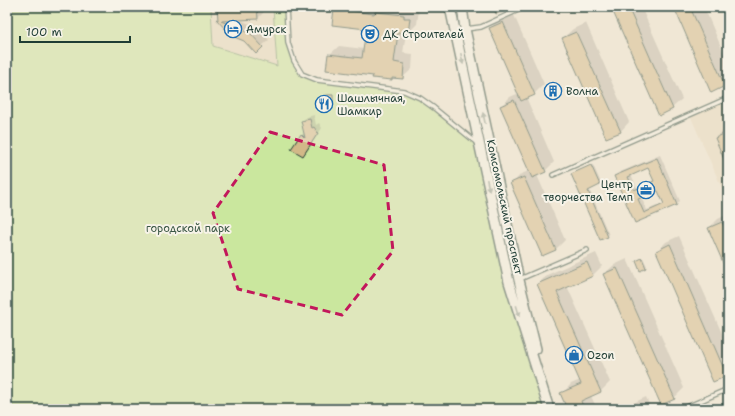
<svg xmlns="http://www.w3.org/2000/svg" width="735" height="416" font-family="'Shantell Sans',sans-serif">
<rect width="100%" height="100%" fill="#f0e7d5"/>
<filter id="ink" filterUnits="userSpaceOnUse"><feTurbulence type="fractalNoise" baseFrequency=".025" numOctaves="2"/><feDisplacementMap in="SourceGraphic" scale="8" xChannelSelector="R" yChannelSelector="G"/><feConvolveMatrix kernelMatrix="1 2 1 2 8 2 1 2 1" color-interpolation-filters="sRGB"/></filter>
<g filter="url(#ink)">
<!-- built -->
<path fill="#e7d9be" d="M 211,7 L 273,7 L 277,66 L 213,46 Z
M 728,98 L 728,202 L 690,115 Z"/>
<!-- green -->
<path fill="#cae79e" stroke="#749269" d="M 7,7 L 211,7 L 213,46 L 277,66 L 273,7 L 286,7 L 288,43 L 294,61 L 302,74 L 317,80 L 404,91 L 420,98 L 480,146 L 509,282 L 549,409 L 7,409 Z"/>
<!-- shadow -->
<path fill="#0003" fill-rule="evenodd" d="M 218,7 L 263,7 L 264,12 L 257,19 L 238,19 L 256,27 L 269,40 L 262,46 L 245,40 L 228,30 L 218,20 ZM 247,28 L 253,34 L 250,34 L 246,30 Z
M 338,7 L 413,7 L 412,9 L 419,9 L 417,24 L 408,33 L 406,33 L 403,53 L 413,54 L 412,69 L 402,78 L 394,77 L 392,79 L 374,75 L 329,55 L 339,46 L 364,49 L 367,28 L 335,10 Z
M 612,7 L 641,7 L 682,99 L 672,108 Z
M 675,7 L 704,7 L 728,63 L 728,82 L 725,85 Z
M 513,13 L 544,84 L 534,94 L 526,97 L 554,162 L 545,171 L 537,175 L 565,240 L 556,249 L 543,255 L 512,184 L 521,174 L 529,171 L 501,106 L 510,97 L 519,93 L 490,28 L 500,19 Z
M 586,23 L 629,122 L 620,132 L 563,38 L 573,29 Z
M 556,85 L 558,91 L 552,95 L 549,89 Z
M 329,94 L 333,94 L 334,104 L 333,106 L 316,106 L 316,101 L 317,100 L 328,99 L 327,95 Z
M 314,115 L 316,125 L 319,123 L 322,128 L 307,151 L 303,155 L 302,135 L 305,132 L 302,121 L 307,117 Z
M 728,129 L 728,166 L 716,138 L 722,132 Z
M 660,155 L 680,201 L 677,204 L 635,222 L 615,176 L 618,173 ZM 648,167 L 654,180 L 637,188 L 631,174 ZM 658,189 L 664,203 L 647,210 L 641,197 Z
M 593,165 L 601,183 L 589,189 L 609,235 L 601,239 L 573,173 Z
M 728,214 L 728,271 L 709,228 L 718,219 Z
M 679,236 L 728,347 L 728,373 L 714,380 L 657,251 L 666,242 Z
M 596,253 L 602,266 L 593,275 L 567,286 L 610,382 L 600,392 L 591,396 L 597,409 L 568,409 L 562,394 L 571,384 L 580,380 L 538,284 L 547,275 Z
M 643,258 L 647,266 L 641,270 L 637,261 Z
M 627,259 L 684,388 L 674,398 L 604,274 L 614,265 Z
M 646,397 L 651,409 L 624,409 L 629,405 Z"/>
<!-- building -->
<path fill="#d2b888" stroke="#1f3d34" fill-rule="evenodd" d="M 217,7 L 257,7 L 258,19 L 221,21 L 250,33 L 263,47 L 256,54 L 244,41 L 227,34 L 227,31 L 216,19 L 218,20 Z
M 493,7 L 512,7 L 496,14 Z
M 611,7 L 628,7 L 673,109 L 659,116 Z
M 674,7 L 690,7 L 725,86 L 711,93 Z
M 334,9 L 374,14 L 375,12 L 404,15 L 404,18 L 410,18 L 408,34 L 398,33 L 394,62 L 404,64 L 403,79 L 392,78 L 392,80 L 372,78 L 373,76 L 326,70 L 328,54 L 362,58 L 366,29 L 332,25 Z
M 503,22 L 535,95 L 521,101 L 489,28 Z
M 576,32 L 621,132 L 606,138 L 562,38 Z
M 554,86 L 557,93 L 552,96 L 548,89 Z
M 326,95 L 333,95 L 333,107 L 315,107 L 315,101 L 327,100 Z
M 514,100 L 546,172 L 532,178 L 500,106 Z
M 310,119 L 312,128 L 314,127 L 318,133 L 303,156 L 291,149 L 301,134 L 305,138 L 301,121 Z
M 728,132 L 728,169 L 715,138 Z
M 657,158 L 677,205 L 635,223 L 614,176 ZM 648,168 L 654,181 L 634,190 L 628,177 ZM 658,191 L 664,204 L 644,213 L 638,199 Z
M 591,165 L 600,185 L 588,191 L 608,237 L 600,240 L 571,174 Z
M 524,177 L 556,250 L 542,256 L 510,183 Z
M 722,222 L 728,235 L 728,274 L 708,228 Z
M 670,244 L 727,376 L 713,382 L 656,251 Z
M 642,258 L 646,268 L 640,271 L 636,261 Z
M 587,262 L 593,276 L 557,292 L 601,392 L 581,401 L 584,409 L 567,409 L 560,393 L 581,384 L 537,284 Z
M 617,268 L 675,399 L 661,405 L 603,274 Z"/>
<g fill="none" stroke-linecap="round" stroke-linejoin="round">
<defs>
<path id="lane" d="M 286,7 L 288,43 L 294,61 L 302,74 L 317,80 L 404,91 L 420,98 L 434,108 L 478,144
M 466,29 L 481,27 L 525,7
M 553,175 L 728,98
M 520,279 L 587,250
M 698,402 L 701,409
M 682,409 L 728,389"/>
<path id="secondary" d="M 450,7 L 509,282 L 549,409
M 462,7 L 465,29 L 519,280 L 536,349"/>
</defs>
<!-- lane casing -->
<use href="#lane" stroke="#1f3d34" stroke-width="6"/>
<!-- secondary casing -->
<use href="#secondary" stroke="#1f3d34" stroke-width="12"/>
<!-- lane -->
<use href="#lane" stroke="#f7f3e8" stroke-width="3.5"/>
<!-- secondary -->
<use href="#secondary" stroke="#f7f3e8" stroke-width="9"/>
</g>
<!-- one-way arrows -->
<defs><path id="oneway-solid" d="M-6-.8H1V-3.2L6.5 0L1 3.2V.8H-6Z"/></defs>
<g fill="#8b988e">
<use href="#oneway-solid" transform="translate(462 59) rotate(78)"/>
<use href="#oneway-solid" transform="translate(484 118) rotate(-102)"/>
<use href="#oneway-solid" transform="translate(488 185) rotate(78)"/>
<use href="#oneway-solid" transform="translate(518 311) rotate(73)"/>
</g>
</g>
<!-- marked area -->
<path d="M0 0H735V416H0ZM 270,132 L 384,165 L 393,251 L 342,315 L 238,289 L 213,213 Z" fill="#f0e7d5" fill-opacity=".55" fill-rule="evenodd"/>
<path fill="none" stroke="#c2185b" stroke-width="3" stroke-dasharray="8 5" stroke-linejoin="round" d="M 270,132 L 384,165 L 393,251 L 342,315 L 238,289 L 213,213 Z"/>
<!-- icons -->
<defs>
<symbol id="hotel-ring" viewBox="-11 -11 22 22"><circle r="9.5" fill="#f7f3e8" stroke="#1f6fb2" stroke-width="1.5"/><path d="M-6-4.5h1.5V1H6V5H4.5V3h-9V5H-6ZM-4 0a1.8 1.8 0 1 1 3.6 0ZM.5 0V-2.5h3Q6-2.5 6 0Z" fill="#1f6fb2"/></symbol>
<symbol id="theatre-ring" viewBox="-11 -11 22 22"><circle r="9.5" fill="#f7f3e8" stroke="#1f6fb2" stroke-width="1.5"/><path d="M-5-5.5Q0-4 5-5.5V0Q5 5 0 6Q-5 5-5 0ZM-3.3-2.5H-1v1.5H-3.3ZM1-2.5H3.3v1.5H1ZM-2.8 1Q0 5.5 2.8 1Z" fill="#1f6fb2"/></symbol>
<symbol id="building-ring" viewBox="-11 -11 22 22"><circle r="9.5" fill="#f7f3e8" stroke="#1f6fb2" stroke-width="1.5"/><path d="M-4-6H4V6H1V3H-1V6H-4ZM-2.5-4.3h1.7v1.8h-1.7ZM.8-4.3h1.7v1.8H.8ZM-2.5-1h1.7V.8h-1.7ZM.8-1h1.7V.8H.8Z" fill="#1f6fb2"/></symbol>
<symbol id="restaurant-ring" viewBox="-11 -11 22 22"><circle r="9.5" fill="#f7f3e8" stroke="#1f6fb2" stroke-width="1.5"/><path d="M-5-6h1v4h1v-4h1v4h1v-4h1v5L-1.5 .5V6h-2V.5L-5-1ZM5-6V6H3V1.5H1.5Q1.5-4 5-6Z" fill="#1f6fb2"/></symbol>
<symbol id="office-ring" viewBox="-11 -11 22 22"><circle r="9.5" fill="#f7f3e8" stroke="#1f6fb2" stroke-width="1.5"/><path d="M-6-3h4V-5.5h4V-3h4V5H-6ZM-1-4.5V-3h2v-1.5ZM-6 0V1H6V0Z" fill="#1f6fb2"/></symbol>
<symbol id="shop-ring" viewBox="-11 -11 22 22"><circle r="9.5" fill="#f7f3e8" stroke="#1f6fb2" stroke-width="1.5"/><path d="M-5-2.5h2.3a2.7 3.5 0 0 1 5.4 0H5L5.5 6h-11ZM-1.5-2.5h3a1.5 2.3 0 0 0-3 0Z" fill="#1f6fb2"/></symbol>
</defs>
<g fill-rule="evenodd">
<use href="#hotel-ring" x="223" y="19" width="20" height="20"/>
<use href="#theatre-ring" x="360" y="24" width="20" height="20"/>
<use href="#building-ring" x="543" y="81" width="20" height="20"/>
<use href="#restaurant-ring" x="314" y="94" width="20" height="20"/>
<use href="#office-ring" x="636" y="180" width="20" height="20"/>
<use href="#shop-ring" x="564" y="345" width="20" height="20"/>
</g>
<g text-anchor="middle" stroke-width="4" stroke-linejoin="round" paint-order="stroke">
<!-- poi labels -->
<g font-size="11" fill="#1f3d34" stroke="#f7f3e8" text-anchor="start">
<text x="246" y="33">Амурск</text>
<text x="383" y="38">ДК Строителей</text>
<text x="566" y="95">Волна</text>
<text x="337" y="102">Шашлычная,<tspan x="337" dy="13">Шамкир</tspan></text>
<text x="633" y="188" text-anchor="end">Центр<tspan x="633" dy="13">творчества Темп</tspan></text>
<text x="587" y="359">Ozon</text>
</g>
<!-- street labels -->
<g font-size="11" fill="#1f3d34" stroke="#f7f3e8">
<text transform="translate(505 207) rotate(78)" y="4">Комсомольский проспект</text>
</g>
<!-- park labels -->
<g font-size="11" fill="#395644" stroke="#f7f3e8">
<text x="188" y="232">городской парк</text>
</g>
</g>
<!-- margin -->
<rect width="735" height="416" fill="none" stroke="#f7f3e8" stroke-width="24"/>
<rect x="12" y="12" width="711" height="392" fill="none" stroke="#1f3d34" stroke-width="1.5" filter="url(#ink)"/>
<!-- scale -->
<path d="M20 36v6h110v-6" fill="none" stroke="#1f3d34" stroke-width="2"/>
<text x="26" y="36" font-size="12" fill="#1f3d34" stroke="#f7f3e8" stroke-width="3" paint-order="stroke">100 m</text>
</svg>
